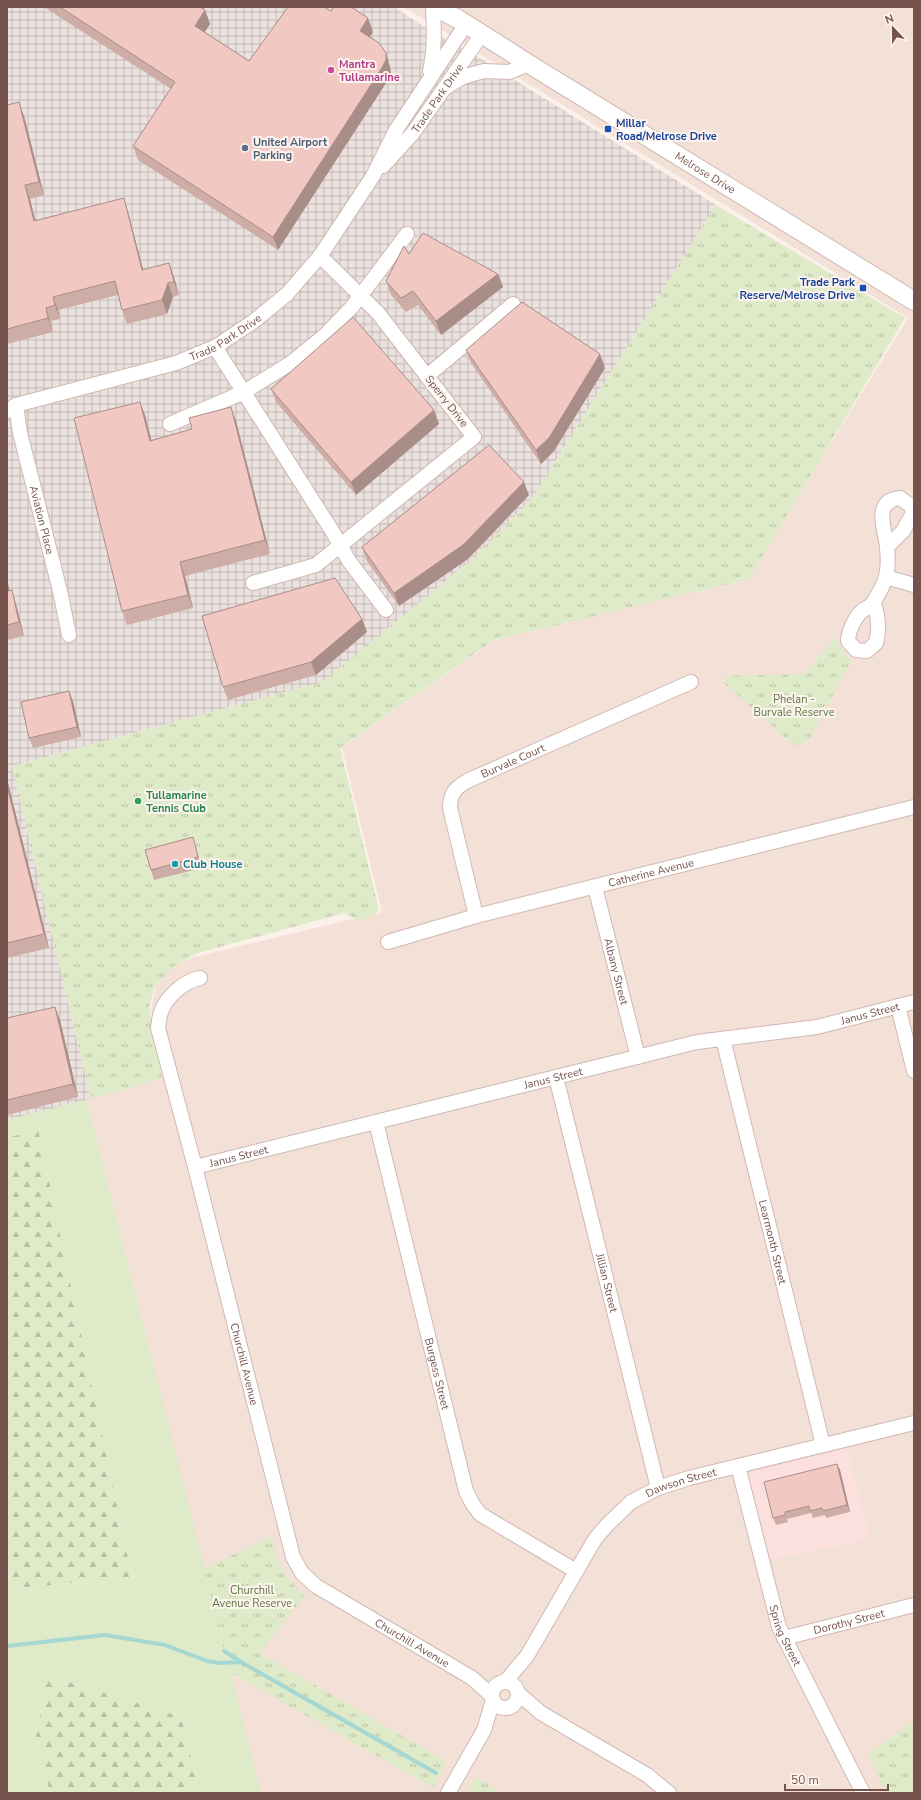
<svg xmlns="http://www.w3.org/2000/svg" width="921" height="1800" font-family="'Nunito Sans',sans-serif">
<defs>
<pattern id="industrial-grid" width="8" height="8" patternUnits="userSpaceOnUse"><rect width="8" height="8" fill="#ebe2df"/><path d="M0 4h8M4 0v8" fill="none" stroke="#c3bab7"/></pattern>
<pattern id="forest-firs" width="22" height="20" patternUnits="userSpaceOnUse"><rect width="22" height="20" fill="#deeac8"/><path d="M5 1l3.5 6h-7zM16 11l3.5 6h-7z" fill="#b9c0a5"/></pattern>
<pattern id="park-tufts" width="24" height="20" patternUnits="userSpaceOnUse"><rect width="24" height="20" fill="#deeac8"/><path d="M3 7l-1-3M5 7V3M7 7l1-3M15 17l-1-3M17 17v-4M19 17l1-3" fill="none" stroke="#b9c0a5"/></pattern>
</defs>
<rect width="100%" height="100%" fill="#fcf1ea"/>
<!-- residential -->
<path fill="#f3e1d8" d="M 404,7 L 914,7 L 914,1793 L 260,1793 L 87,1100 L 162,1078 L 151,1010 L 156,982 L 169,969 L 194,957 L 382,912 L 342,747 L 495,640 L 749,576 L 908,318 Z"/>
<!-- commercial -->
<path fill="#fce0de" d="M 846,1445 L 870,1539 L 770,1560 L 748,1472 Z"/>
<!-- industrial -->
<path fill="url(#industrial-grid)" d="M 7,7 L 394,7 L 434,33 L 470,52 L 716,205 L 531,500 L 469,562 L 322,682 L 12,766 L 91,1099 L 7,1120 Z"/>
<!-- grass -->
<path fill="#deeac8" d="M 87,1100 L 261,1793 L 200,1793 L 181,1717 L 47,1675 L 36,1736 L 50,1793 L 7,1793 L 7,1567 L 12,1589 L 132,1577 L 38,1130 L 7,1138 L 7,1120 Z"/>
<!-- forest -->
<path fill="url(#forest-firs)" d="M 38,1129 L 132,1577 L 12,1589 L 7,1567 L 7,1138 Z
M 47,1675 L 181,1717 L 200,1793 L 50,1793 L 36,1736 Z"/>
<!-- park -->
<path fill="url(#park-tufts)" d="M 716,205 L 905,318 L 749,579 L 494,640 L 340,748 L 379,910 L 363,922 L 344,913 L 198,953 L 173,967 L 155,986 L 149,1008 L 162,1078 L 91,1099 L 12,766 L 322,682 L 469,562 L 531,500 Z
M 835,638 L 851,661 L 808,742 L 793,745 L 724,683 L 725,676 L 804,674 Z
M 271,1536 C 277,1563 285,1576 304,1596 L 260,1653 L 447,1762 L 433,1788 L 230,1672 L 204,1569 Z
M 914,1720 L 914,1793 L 887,1793 L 868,1754 Z
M 476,1777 L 502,1793 L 467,1793 Z"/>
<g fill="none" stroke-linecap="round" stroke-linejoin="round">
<!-- stream -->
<path stroke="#a5d7d3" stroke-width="4" d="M 7,1646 L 105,1635 L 165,1645 L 207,1661 L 219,1663 L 241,1662 L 436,1773
M 224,1651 L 241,1662"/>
<defs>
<g id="minor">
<path d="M 430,71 C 435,49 434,29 433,7"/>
<path d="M 448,86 L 463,77 L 473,74 L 484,71 L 509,72 L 529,64"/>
<path id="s1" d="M 383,166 L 413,133 L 482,34"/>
<path d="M 215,347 L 334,534 L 349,561 L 386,610"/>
<path d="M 427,376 L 513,304"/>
<path id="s2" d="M 16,405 L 20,433 L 60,591 L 69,635"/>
<path id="s3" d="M 7,411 L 16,405 L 176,363 L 215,347 L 254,321 L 287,294 L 320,256 L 373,176 L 396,130 L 466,24"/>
<path d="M 170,424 L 244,392 L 291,363 L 323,337 L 352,307 L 407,234"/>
<path d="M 886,577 L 914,585"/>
<path d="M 253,583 L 316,565 L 474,437 L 378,313 L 320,256"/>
<path d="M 874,603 C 878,616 880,629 876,643 L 867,651 L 856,650 L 848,641 C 848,632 855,617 862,611 C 866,608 872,606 874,601 C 878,595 884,584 886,576 C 888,568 888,557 887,548 C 886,531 871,501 900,498 L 911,506 L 913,513 L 903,531 L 887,547"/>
<path id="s4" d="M 595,887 L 638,1057"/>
<path id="s5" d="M 476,916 L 450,808 C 450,794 455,788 467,781 L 691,682"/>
<path id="s6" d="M 388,942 L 476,916 L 914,807"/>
<path id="s7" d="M 200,978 C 184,981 166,997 161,1012 C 159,1017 159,1023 158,1028 L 195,1167 L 293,1557 L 302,1573 L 316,1586 L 472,1678 L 492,1696"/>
<path d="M 898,1006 L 914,1071"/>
<path id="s8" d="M 723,1039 L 823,1445"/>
<path id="s9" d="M 556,1077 L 658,1488"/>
<path id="s10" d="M 376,1122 L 466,1491 L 472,1503 L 480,1514 L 576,1571"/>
<path id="s11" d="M 195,1167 L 697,1042 L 817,1027 L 914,1002"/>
<path id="s12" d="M 738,1466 L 779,1627 L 863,1793"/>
<path id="s13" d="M 784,1638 L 914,1605"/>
<path id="s14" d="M 505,1682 L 527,1656 L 595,1539 L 607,1525 L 631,1502 L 658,1488 L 689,1478 L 914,1423"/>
<circle cx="505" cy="1695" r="13"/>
<path d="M 518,1693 L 541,1713 L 647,1775 L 669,1793"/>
<path d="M 448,1793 L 484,1730 L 493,1700"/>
</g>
<g id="tertiary">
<path id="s15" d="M 435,7 L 458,19 L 529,64 L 914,301"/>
</g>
</defs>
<!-- minor casing -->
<use href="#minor" stroke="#d0b8b2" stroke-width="16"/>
<!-- tertiary casing -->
<use href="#tertiary" stroke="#d0b8b2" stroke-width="20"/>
<!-- minor -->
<use href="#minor" stroke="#fff" stroke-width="14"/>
<!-- tertiary -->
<use href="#tertiary" stroke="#fff" stroke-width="18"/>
</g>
<!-- wall -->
<path fill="#cfada7" d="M 44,7 L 200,7 L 205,10 L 210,24 L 205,32 L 249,61 L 331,11 L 373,32 L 370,37 L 390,67 L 391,73 L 388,80 L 278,250 L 138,160 L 133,146 L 171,89 Z
M 7,101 L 8,105 L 24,116 L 44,195 L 30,199 L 35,221 L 128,212 L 143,270 L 174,277 L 179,295 L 173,297 L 167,314 L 127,324 L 122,310 L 118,295 L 58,310 L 60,319 L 50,321 L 53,332 L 7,344 Z
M 409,254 L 498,274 L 503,287 L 441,335 L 418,305 L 406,312 L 391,295 L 386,281 Z
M 466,350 L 605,368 L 554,451 L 541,464 L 471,363 Z
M 271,389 L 434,410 L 439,424 L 356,495 L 276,402 Z
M 140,402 L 145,415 L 151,440 L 236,421 L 270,554 L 185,576 L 193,608 L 127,625 L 122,611 Z
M 529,495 L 468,559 L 399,606 L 367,561 L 362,547 Z
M 7,580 L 10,591 L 16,604 L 24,636 L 7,640 Z
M 362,619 L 367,632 L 316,675 L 228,700 L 223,687 Z
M 73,701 L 81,737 L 33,748 L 29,738 Z
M 7,779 L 49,948 L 7,958 Z
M 196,848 L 202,868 L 154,880 L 151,870 Z
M 55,1007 L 60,1020 L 78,1097 L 7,1115 L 7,1018 Z
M 837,1464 L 840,1470 L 850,1512 L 826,1518 L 825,1515 L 813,1518 L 811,1513 L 787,1519 L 788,1522 L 776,1525 L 773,1518 Z"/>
<!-- shaded-wall -->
<path fill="#a98d88" d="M 205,10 L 210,24 L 200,39 L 195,26 Z
M 368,18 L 373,32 L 365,44 L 360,31 Z
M 386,53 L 390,67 L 391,73 L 388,80 L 278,250 L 273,237 Z
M 19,102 L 24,116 L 44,195 L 39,182 Z
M 25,185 L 30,199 L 39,235 L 34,221 Z
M 124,198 L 128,212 L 147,284 L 142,270 Z
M 169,263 L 174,277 L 179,295 L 174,282 Z
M 498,274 L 503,287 L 441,335 L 436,321 Z
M 168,283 L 173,297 L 167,314 L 162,300 Z
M 53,297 L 58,310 L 60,319 L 55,305 Z
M 46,308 L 50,321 L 53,332 L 48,318 Z
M 600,354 L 605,368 L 554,451 L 541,464 L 536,450 Z
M 140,402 L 145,415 L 155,454 L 150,441 Z
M 231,407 L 236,421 L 270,554 L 265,540 Z
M 434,410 L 439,424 L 356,495 L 351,482 Z
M 524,482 L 529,495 L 468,559 L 399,606 L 394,593 Z
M 180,562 L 185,576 L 193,608 L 188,595 Z
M 7,580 L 13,605 L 7,587 Z
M 12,590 L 16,604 L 24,636 L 19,622 Z
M 362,619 L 367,632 L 316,675 L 311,662 Z
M 69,691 L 73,701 L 81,737 L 77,727 Z
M 7,779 L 49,948 L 44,934 L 7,786 Z
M 55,1007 L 60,1020 L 78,1097 L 73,1084 Z
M 837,1464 L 840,1470 L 850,1512 L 847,1505 Z"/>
<!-- building -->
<path fill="#f1c9c2" stroke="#a98d88" d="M 60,7 L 200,7 L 205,10 L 195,26 L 249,61 L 288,7 L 324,7 L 331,11 L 334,7 L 351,7 L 368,18 L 360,31 L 379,43 L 386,53 L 386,60 L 383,66 L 273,237 L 133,146 L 175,82 Z
M 19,102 L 39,182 L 25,185 L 34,221 L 124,198 L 142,270 L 169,263 L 174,282 L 168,283 L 162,300 L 122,310 L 115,281 L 53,297 L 55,305 L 46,308 L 48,318 L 7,329 L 7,105 Z
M 423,233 L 498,274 L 436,321 L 413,291 L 401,298 L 386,281 L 404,246 L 409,254 Z
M 522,302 L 600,354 L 549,438 L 536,450 L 466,350 Z
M 353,317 L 434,410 L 351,482 L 271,389 Z
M 140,402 L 150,441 L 192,429 L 189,418 L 231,407 L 265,540 L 180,562 L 188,595 L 122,611 L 74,418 Z
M 489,445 L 524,482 L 463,545 L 394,593 L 362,547 Z
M 335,578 L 362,619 L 311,662 L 223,687 L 202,616 Z
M 7,587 L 8,591 L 12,590 L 19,622 L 7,625 Z
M 69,691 L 77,727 L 29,738 L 21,702 Z
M 7,786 L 44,934 L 7,943 Z
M 193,837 L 198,857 L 151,870 L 145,850 Z
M 55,1007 L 73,1084 L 7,1100 L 7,1018 Z
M 837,1464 L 847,1505 L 823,1511 L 822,1508 L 810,1511 L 809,1506 L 785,1512 L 785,1515 L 773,1518 L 764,1482 Z"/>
<!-- markers -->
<circle fill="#d1479c" stroke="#fef5f0" stroke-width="1.5" cx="331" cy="70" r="4"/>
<g fill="#1a4fb4" stroke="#fef5f0" stroke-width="1.5">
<rect x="604" y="125" width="8" height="8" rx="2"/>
<rect x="859" y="284" width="8" height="8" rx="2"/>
</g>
<circle fill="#5c6f8a" stroke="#fef5f0" stroke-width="1.5" cx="245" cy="148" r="4"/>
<circle fill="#2e9e5b" stroke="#fef5f0" stroke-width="1.5" cx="138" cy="801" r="4"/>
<circle fill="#0f9aa8" stroke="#fef5f0" stroke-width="1.5" cx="175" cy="864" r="4"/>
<g text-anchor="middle" stroke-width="4" stroke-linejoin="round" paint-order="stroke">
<!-- hotel labels -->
<g font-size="11" font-weight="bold" fill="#b23c85" stroke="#fef5f0" text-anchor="start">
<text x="339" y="68">Mantra<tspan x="339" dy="13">Tullamarine</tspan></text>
</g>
<!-- street labels -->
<g font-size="11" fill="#76524d" stroke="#fef5f0">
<text dy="4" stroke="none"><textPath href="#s1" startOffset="87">Trade Park Drive</textPath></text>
<text dy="4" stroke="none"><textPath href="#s15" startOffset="317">Melrose Drive</textPath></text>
<text dy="4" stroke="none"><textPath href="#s3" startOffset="232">Trade Park Drive</textPath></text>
<text transform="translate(447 401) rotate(52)" y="4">Sperry Drive</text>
<text dy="4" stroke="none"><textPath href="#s2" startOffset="118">Aviation Place</textPath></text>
<text dy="4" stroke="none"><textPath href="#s5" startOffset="195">Burvale Court</textPath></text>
<text dy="4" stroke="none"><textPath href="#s6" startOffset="272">Catherine Avenue</textPath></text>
<text dy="4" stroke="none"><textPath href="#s4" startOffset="87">Albany Street</textPath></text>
<text dy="4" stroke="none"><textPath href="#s11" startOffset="693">Janus Street</textPath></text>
<text dy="4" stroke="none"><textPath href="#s11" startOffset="369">Janus Street</textPath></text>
<text dy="4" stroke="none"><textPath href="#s11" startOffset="45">Janus Street</textPath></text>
<text dy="4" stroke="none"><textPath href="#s8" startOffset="209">Learmonth Street</textPath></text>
<text dy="4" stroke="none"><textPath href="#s9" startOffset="212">Jillian Street</textPath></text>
<text dy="4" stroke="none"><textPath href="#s7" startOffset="417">Churchill Avenue</textPath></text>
<text dy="4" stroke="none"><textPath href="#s10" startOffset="259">Burgess Street</textPath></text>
<text dy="4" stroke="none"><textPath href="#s14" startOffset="275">Dawson Street</textPath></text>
<text dy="4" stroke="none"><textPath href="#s13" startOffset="67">Dorothy Street</textPath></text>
<text dy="4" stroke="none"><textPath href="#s12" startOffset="176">Spring Street</textPath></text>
<text dy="4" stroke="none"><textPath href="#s7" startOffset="765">Churchill Avenue</textPath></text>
</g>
<!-- transit labels -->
<g font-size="11" font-weight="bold" fill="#164399" stroke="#fef5f0" text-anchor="start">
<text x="616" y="127">Millar<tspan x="616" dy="13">Road/Melrose Drive</tspan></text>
<text x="855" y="286" text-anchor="end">Trade Park<tspan x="855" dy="13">Reserve/Melrose Drive</tspan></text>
</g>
<!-- service labels -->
<g font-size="11" font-weight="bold" fill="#4e5e75" stroke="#fef5f0" text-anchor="start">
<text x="253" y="146">United Airport<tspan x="253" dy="13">Parking</tspan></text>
</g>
<!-- park labels -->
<g font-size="11" fill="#5e7542" stroke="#fef5f0">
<text x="794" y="703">Phelan -<tspan x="794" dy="13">Burvale Reserve</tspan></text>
<text x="252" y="1594">Churchill<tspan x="252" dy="13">Avenue Reserve</tspan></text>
</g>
<!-- leisure labels -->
<g font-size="11" font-weight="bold" fill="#27864d" stroke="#fef5f0" text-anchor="start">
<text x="146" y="799">Tullamarine<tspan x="146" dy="13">Tennis Club</tspan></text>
</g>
<!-- culture labels -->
<g font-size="11" font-weight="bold" fill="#0d838f" stroke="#fef5f0" text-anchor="start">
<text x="183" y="868">Club House</text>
</g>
</g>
<!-- border -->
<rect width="921" height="1800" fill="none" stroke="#76524d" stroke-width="16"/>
<!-- north arrow -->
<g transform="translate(893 28) rotate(338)" stroke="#fef5f0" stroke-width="3" paint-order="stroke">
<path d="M0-3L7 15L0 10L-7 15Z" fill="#76524d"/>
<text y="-6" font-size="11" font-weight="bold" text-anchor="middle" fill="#76524d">N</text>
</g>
<!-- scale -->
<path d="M785 1784v6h103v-6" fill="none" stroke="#76524d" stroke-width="2"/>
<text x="791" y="1784" font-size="12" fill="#76524d" stroke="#fef5f0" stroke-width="3" paint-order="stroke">50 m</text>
</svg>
